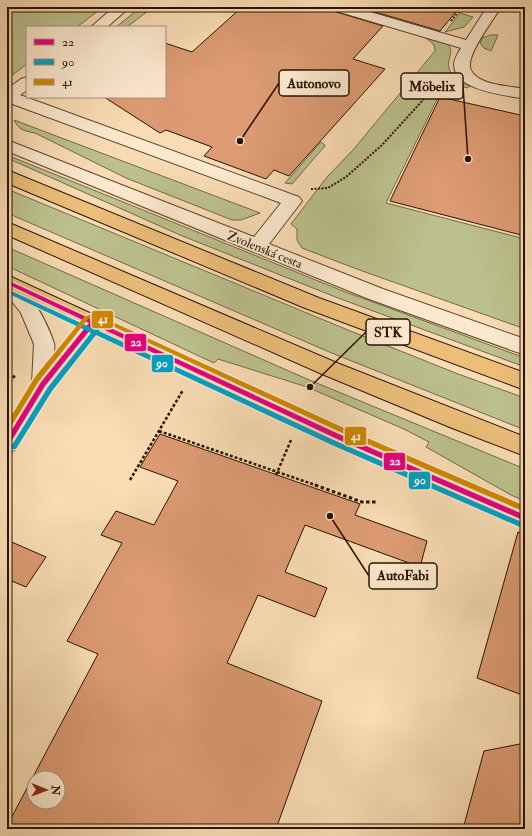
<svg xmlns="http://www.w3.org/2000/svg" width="532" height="836" font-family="'IM FELL Double Pica',serif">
<rect width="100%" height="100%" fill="#f9dcb4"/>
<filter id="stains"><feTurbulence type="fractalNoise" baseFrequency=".005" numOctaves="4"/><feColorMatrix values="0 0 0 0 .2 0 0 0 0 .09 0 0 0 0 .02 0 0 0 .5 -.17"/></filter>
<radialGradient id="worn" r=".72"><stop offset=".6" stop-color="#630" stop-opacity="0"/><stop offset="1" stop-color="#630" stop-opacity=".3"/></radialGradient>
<!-- green -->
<path fill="#bcc08e" stroke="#736947" d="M 7,7 L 103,7 L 77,27 L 27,27 L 27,64 L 7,79 Z
M 141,7 L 153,7 L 127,27 L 116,27 Z
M 460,13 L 473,17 L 464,27 L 445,32 Z
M 490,35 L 498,35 L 491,51 L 484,48 L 480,43 L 482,38 Z
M 424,37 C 430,39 439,40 445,43 C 457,49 446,59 449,68 C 452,78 461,83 470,86 L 468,88 L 445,83 L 386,203 L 525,239 L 525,329 L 354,268 L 302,248 L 297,240 L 297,229 L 291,224 L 327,177 L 353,150 L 435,51 C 435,43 430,41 424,37 Z
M 14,120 L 260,213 L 241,220 L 232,220 L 126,178 L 35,133 C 24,131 19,130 14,120 Z
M 321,142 L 325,145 L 324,147 L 292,184 L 285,183 Z
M 7,155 L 343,291 L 525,358 L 525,367 L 338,298 L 180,235 L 7,158 Z
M 7,189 L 348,330 L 458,374 L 525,398 L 525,430 L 334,354 L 7,213 Z
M 7,247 L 307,379 L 525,469 L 525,501 L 511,495 L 426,447 L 429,442 L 406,430 L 307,387 L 218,359 L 214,363 L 7,266 Z"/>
<!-- building -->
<path fill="#dc9b72" stroke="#2a1200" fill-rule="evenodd" d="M 242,7 L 330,7 L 333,11 L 383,26 L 353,59 L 385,69 L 289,176 L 274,170 L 266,179 L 204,156 L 212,147 L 166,130 L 160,133 L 104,97 L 165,97 L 165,43 L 192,52 Z
M 358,7 L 460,7 L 440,31 Z
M 440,97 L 525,116 L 525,236 L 390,201 Z
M 160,434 L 360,504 L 355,515 L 427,541 L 420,567 L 305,525 L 285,572 L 327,588 L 315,617 L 258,595 L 227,663 L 322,701 L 276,829 L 7,829 L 7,826 L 98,654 L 67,641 L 122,543 L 101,535 L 116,511 L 154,525 L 178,481 L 140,467 ZM 34,778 L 58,778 L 58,802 L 34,802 Z
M 518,532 L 525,533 L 525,696 L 477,678 Z
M 7,540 L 46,557 L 26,587 L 7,579 Z
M 525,743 L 525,829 L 463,829 L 484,751 Z"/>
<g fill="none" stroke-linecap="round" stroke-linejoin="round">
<defs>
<path id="minor" d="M 114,7 L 130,7 L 107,27 L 91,27 Z
M 331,7 L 353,7 L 466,40 L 487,7 L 501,7 C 493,20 471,49 470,64 C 469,69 473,74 477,77 C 490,86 510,86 525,89 L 525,99 C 506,95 455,91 454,65 C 454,59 458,53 461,48 L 333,10 Z
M 27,77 L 27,90 L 20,95 L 299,197 L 302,201 L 299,205 L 269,244 L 383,289 L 525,339 L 525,355 L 369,299 L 7,151 L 7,140 L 254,237 L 281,203 L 7,102 L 7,89 L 21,79 Z
M 7,275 C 26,281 48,324 54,343 C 55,347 54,351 54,355 L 85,318 L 92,315 L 99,318 L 102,323 L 51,390 L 15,450 L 7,452 L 7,424 L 32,383 L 34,344 L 21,313 L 7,295 Z"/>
<path id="major" d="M 7,275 L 347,431 L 525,507 L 525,528 L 331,443 L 7,290 Z"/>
<path id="highway" d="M 7,170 L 319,298 L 525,373 L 525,390 L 305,308 L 7,183 Z
M 7,222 L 337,363 L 525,437 L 525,456 L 452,428 L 322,374 L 7,235 Z"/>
</defs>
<!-- minor casing -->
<use href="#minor" stroke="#5e442d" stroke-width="2"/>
<!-- major casing -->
<use href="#major" stroke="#2a1200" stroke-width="2"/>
<!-- highway casing -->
<use href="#highway" stroke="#2a1200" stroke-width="2"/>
<!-- path-far2 -->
<path stroke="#2a1200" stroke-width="2" stroke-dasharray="2 1.5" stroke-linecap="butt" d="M 451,21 L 462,7
M 311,189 L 328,188 L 346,177 L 382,145 L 443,78"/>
<!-- path-far1 -->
<path stroke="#2a1200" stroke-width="2.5" stroke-dasharray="3 2" stroke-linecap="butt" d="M 7,386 L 16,374
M 159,431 L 318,486
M 276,475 L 291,440
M 130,480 L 183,390"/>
<!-- path -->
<path stroke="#2a1200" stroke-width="3" stroke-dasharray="3.5 2.5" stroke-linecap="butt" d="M 315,485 L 362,502 L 377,502"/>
<!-- minor -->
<use href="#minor" fill="#fbe8ce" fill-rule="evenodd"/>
<!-- major -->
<use href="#major" fill="#ecbe7a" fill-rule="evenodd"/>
<!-- highway -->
<use href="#highway" fill="#ecbe7a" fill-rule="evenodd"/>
<defs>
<path id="bus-1" d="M 7,280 L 341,435 L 525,515 L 525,521 L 337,439 L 94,325 L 45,386 L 9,445 L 7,446 L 7,438 L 41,382 L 89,323 L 7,284 Z"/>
<path id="bus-2" d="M 7,289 L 94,329 L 96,327 L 100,327 L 101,328 L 99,331 L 338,442 L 524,523 L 525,526 L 522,528 L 520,527 L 334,446 L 96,335 L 52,391 L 16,449 L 12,449 L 11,447 L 12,445 L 48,387 L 91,333 L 7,293 Z"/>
<path id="bus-3" d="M 93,313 L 344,428 L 525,506 L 525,512 L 340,432 L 93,317 L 88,319 L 39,381 L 9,430 L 7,430 L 7,423 L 35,377 L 84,317 Z"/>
</defs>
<!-- bus-1 casing -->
<use href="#bus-1" stroke="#fbe8ce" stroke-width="3"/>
<!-- bus-2 casing -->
<use href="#bus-2" stroke="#fbe8ce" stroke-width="3"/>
<!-- bus-3 casing -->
<use href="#bus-3" stroke="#fbe8ce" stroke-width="3"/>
<!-- bus-1 -->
<use href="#bus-1" fill="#e5007d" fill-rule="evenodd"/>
<!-- bus-2 -->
<use href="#bus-2" fill="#02a1c4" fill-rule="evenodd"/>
<!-- bus-3 -->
<use href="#bus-3" fill="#ce8800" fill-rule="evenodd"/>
</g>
<g text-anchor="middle" stroke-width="4" stroke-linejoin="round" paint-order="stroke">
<!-- street labels -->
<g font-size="13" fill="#2a1200" stroke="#fbe8ce">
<text transform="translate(265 249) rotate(22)" y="5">Zvolenská cesta</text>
</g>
</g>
<!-- callouts -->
<path fill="none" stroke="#2a1200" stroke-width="1.5" d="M240 141L279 83M468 159L463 86M310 387L366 332M330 516L369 576"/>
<g fill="#2a1200" stroke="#fbe8ce" stroke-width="1.5">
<circle cx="240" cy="141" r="4"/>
<circle cx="468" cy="159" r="4"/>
<circle cx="310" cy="387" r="4"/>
<circle cx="330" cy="516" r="4"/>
</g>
<g fill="#fbe8ce" stroke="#2a1200" stroke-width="1.5">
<rect x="279" y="70" width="70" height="26" rx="4"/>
<rect x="401" y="73" width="62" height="26" rx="4"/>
<rect x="366" y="319" width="44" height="26" rx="4"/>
<rect x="369" y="563" width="68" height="26" rx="4"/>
</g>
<g font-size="14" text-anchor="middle" font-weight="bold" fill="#2a1200">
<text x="314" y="88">Autonovo</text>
<text x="432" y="91">Möbelix</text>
<text x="388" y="337">STK</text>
<text x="403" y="580">AutoFabi</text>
</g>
<g stroke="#fbe8ce" stroke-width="1.5">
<rect x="91" y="310" width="23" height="19" rx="4" fill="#ce8800"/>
<rect x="124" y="333" width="23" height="19" rx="4" fill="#e5007d"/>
<rect x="151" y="354" width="23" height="19" rx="4" fill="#02a1c4"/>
<rect x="344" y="426" width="23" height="20" rx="4" fill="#ce8800"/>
<rect x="383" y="452" width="23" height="19" rx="4" fill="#e5007d"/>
<rect x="408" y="471" width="23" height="19" rx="4" fill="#02a1c4"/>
</g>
<g font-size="11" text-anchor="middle" font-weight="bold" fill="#fff">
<text x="103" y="323">41</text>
<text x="136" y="346">22</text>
<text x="162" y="367">90</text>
<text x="356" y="440">41</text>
<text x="395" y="465">22</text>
<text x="420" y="484">90</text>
</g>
<!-- margin -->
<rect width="532" height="836" fill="none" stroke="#f9dcb4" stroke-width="24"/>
<rect x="8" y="8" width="516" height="820" fill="none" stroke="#2a1200" stroke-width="2"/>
<rect x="12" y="12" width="508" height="812" fill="none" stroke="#2a1200"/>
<!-- legend -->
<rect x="26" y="26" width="140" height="72" fill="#fbe8ce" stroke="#a7927c"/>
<rect x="34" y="39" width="20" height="6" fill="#e5007d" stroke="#a7927c"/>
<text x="62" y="46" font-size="12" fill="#2a1200">22</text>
<rect x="34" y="59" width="20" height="6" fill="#02a1c4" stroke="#a7927c"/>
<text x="62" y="66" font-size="12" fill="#2a1200">90</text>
<rect x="34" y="79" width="20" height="6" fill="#ce8800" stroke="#a7927c"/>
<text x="62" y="86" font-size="12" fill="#2a1200">41</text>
<!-- north arrow -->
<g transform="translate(46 790) rotate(91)"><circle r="19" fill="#fbe8ce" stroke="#a7927c"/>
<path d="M0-3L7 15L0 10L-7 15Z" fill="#8f2418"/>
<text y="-6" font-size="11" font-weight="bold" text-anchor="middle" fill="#2a1200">N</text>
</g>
<rect width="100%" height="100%" filter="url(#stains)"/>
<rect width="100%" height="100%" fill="url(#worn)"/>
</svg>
